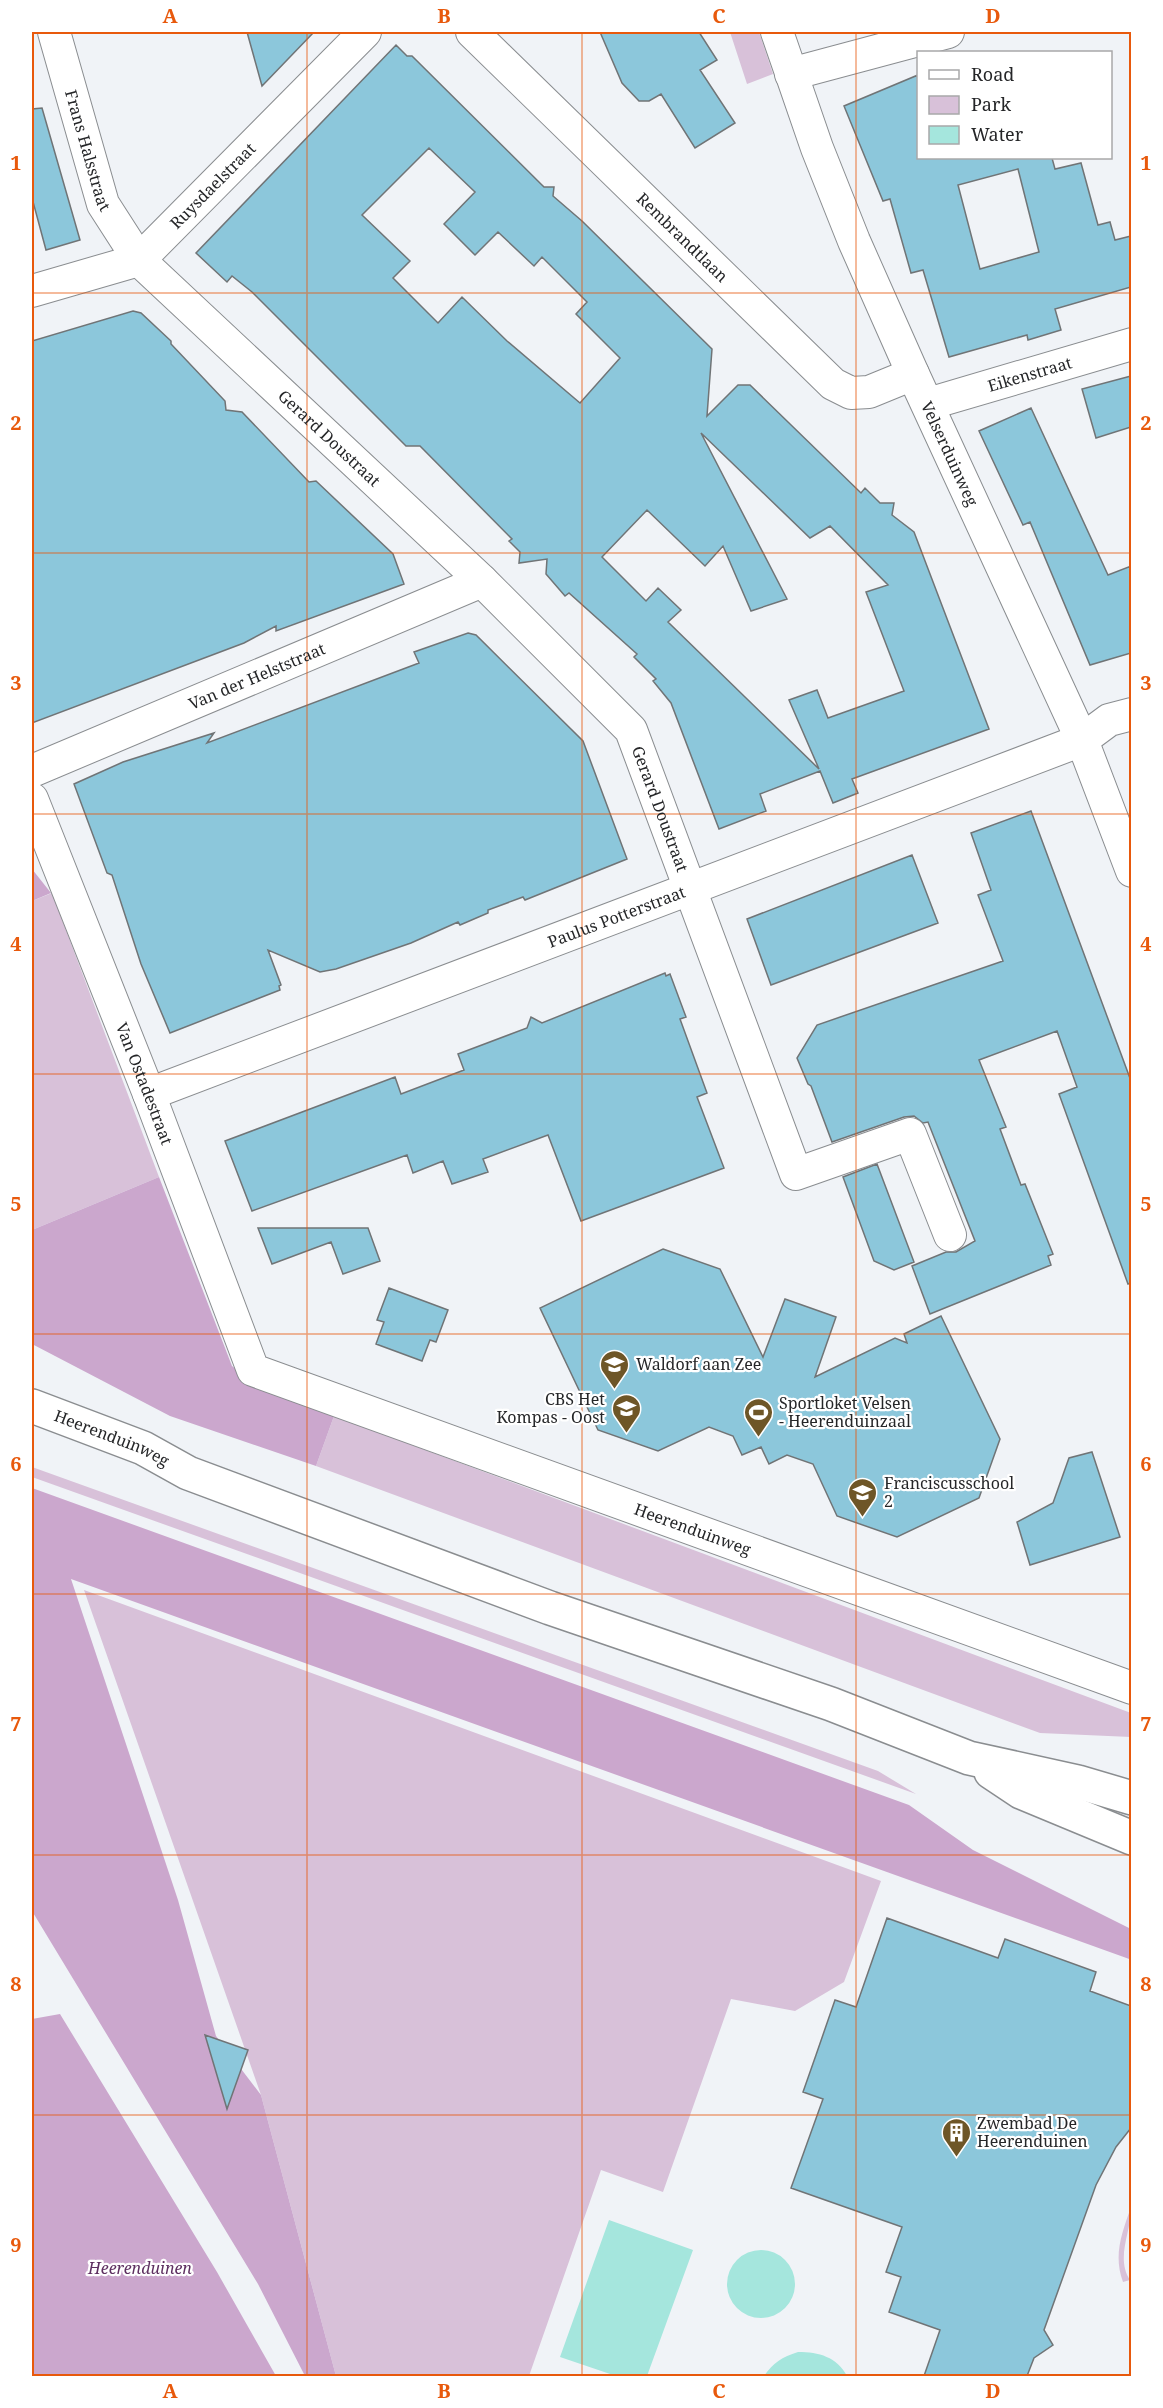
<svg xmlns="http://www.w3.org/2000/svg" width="1163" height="2408" font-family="'Noto Serif',serif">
<rect width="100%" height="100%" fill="#f0f3f7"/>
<!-- green -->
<path fill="#d8c1d9" d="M 730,32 L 759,32 L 773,74 L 747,84 Z
M 52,893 L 159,1177 L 32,1230 L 32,901 Z
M 334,1416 L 1131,1713 L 1131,1737 L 1040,1733 L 316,1466 Z
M 32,1467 L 878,1771 L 916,1794 L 32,1477 Z
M 84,1590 L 881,1881 L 844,1982 L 795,2011 L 731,1999 L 663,2192 L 601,2170 L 529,2376 L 336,2376 L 261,2095 Z
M 1131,2207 C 1132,2231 1115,2257 1130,2280 L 1123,2282 C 1113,2255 1122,2233 1131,2207 Z"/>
<!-- forest -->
<path fill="#cba7cd" d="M 32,869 L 51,893 L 32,901 Z
M 159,1177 L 232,1366 L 257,1386 L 334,1416 L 316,1466 L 170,1416 L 32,1344 L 32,1230 Z
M 32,1488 L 909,1805 L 973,1850 L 1131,1929 L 1132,1960 L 71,1579 L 178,1900 L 216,2036 L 261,2095 L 336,2376 L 305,2376 L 258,2284 L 32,1911 Z
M 60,2014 L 217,2272 L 276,2376 L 32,2376 L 32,2019 Z"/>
<!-- water -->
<path fill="#a5e6dd" d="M 609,2220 L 693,2250 L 647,2376 L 616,2376 L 560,2357 Z
M727 2284a34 34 0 1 1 68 0a34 34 0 1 1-68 0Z
M 798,2352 C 819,2352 837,2357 847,2376 L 764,2376 C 773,2363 782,2357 798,2352 Z"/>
<!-- building -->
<path fill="#8cc7db" stroke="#707476" stroke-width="1.5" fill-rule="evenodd" d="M 247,32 L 314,32 L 262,86 Z
M 600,32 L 699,32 L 717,60 L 700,70 L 735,123 L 695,148 L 661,94 L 649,101 L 639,101 L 622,83 Z
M 396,45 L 407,56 L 412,56 L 544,187 L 554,187 L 553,196 L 582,221 L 712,349 L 707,416 L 738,385 L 750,385 L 861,493 L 865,488 L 880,503 L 894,503 L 892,515 L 914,532 L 989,729 L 852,779 L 858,793 L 833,803 L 820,771 L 760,794 L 766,811 L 719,829 L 671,703 L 653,681 L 656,679 L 634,657 L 637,654 L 569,593 L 565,596 L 546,574 L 547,559 L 519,563 L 520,552 L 509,541 L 512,539 L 420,446 L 406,446 L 252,292 L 232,276 L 227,282 L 196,253 ZM 429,148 L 475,192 L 444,224 L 475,255 L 498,232 L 534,266 L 542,257 L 587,302 L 576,314 L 620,358 L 580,403 L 507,341 L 462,297 L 438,323 L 393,278 L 410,261 L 362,215 ZM 701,433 L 810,538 L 830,526 L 888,585 L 866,592 L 904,691 L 828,718 L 817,690 L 789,700 L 819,769 L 668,622 L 681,610 L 658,588 L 646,601 L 602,557 L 647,510 L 705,566 L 723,546 L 751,611 L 787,599 Z
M 918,75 L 918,158 L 1052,158 L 1055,169 L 1081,163 L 1098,225 L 1110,222 L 1115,240 L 1131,236 L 1131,287 L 1055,309 L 1061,330 L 1028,340 L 1027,335 L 949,357 L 923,270 L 911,273 L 890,199 L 883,201 L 844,106 ZM 1018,169 L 1039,252 L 980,269 L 958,185 Z
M 42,108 L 80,240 L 46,250 L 32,198 L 32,109 Z
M 133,311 L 141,313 L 171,341 L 171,344 L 225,401 L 226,410 L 242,412 L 309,482 L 316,481 L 393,554 L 404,584 L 276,631 L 276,626 L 244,643 L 32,723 L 32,341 Z
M 1131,376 L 1131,427 L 1096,438 L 1082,389 Z
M 1031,408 L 1108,575 L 1131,566 L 1131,653 L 1090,665 L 1030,522 L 1023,525 L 979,431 Z
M 468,633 L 476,635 L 583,741 L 627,859 L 525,900 L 523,897 L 488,910 L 488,913 L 460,925 L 458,922 L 411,943 L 336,969 L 320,972 L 268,950 L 281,985 L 279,986 L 280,990 L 170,1033 L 141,964 L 112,875 L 107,873 L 74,784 L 123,762 L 214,733 L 207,743 L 419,663 L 414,652 Z
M 1031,811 L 1131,1081 L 1131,1283 L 1128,1284 L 1059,1094 L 1077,1087 L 1057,1031 L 979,1060 L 1006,1127 L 1000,1129 L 1021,1185 L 1025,1184 L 1053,1254 L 1048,1256 L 1051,1265 L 930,1314 L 912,1266 L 946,1252 L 956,1252 L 975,1241 L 928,1122 L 923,1123 L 914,1116 L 904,1117 L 832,1142 L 811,1086 L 808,1084 L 797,1058 L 817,1025 L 1003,961 L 978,895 L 991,890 L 971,833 Z
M 912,855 L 938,923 L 771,985 L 747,919 Z
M 665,973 L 666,976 L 670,974 L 686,1017 L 680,1019 L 707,1093 L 697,1097 L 724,1168 L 581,1221 L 548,1135 L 483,1159 L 488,1172 L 452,1184 L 443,1161 L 413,1173 L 407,1155 L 252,1211 L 225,1141 L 395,1077 L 401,1094 L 464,1070 L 458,1054 L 527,1028 L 531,1017 L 542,1023 Z
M 877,1164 L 914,1262 L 894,1270 L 874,1261 L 843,1177 Z
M 258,1228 L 368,1228 L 380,1261 L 343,1274 L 331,1242 L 272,1264 Z
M 663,1249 L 720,1269 L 763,1357 L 785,1299 L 836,1317 L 815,1377 L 895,1338 L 907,1343 L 904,1334 L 941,1316 L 1000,1439 L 979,1498 L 897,1537 L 837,1516 L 813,1464 L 787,1455 L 769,1464 L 761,1447 L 742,1455 L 733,1436 L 709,1427 L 658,1451 L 598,1430 L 540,1308 Z
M 389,1288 L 448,1310 L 436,1342 L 430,1340 L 422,1361 L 376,1344 L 384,1322 L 377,1320 Z
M 1092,1452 L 1120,1537 L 1030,1565 L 1017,1522 L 1053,1503 L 1069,1458 Z
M 887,1918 L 998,1958 L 1005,1939 L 1096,1972 L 1090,1991 L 1131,2006 L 1131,2128 L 1116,2147 L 1096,2185 L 1044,2330 L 1053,2345 L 1034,2358 L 1027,2376 L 924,2376 L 940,2330 L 889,2312 L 901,2277 L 886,2272 L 902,2227 L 791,2188 L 823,2099 L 803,2092 L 816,2055 L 835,2000 L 856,2007 Z
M 205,2035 L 248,2050 L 227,2109 Z"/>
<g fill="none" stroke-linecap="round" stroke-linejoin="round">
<defs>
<g id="minor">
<path id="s1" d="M 54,32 L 103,204 L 139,260 L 482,581 L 631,730 L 796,1174 L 910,1134 L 950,1235"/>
<path id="s2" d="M 472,32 L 833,384 L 851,393 L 869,392 L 913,374"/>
<path id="s3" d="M 777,32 L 817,148 L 854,241 L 913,374 L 1082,740 L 1132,871"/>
<path d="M 791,74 L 948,32"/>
<path id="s4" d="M 32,291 L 139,260 L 365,32"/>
<path id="s5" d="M 928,404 L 1132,344"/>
<path id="s6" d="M 32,771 L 482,581"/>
<path id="s7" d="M 32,799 L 149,1094 L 253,1370 L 1132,1688"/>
<path id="s8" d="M 149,1094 L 1082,740 L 1109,720 L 1132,714"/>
</g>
<g id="secondary">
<path id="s9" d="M 32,1406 L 143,1448 L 188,1473 L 550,1608 L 831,1704 L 969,1758 L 1078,1782 L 1132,1798"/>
<path d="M 991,1772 L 1021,1792 L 1132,1838"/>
</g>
</defs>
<!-- minor casing -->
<use href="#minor" stroke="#8a8d90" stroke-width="34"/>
<!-- secondary casing -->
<use href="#secondary" stroke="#8a8d90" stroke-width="36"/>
<!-- minor -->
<use href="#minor" stroke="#fff" stroke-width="32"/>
<!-- secondary -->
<use href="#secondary" stroke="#fff" stroke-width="33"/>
</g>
<!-- grid -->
<path fill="none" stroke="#e8590c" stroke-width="1.5" stroke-opacity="0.55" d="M 307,32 L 307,2376M 582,32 L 582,2376M 856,32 L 856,2376M 32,293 L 1132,293M 32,553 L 1132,553M 32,814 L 1132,814M 32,1074 L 1132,1074M 32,1334 L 1132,1334M 32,1594 L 1132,1594M 32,1855 L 1132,1855M 32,2115 L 1132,2115"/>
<!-- icons -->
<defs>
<symbol id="school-pin" viewBox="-11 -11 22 30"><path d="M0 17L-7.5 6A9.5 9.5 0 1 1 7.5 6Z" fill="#6e5627" stroke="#fff"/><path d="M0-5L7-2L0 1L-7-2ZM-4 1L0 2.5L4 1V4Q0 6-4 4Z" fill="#fff"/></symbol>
<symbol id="stadium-pin" viewBox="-11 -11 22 30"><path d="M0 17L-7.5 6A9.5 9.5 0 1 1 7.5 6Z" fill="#6e5627" stroke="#fff"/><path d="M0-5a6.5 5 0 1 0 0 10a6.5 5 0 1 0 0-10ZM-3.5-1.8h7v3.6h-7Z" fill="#fff"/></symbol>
<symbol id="building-pin" viewBox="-11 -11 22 30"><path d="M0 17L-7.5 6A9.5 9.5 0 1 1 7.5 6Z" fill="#6e5627" stroke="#fff"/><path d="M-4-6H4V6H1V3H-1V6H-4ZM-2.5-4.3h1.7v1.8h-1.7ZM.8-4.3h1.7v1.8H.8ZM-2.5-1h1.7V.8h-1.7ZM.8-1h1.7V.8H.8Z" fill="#fff"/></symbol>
</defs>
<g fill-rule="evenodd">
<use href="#school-pin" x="598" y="1348" width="33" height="45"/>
<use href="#school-pin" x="610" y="1392" width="33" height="45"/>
<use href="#stadium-pin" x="742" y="1396" width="33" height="45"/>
<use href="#school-pin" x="846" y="1476" width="33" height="45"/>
<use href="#building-pin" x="940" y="2116" width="33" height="45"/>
</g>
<g text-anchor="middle" stroke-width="4.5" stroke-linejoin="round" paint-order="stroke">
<!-- street labels -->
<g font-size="16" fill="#252628" stroke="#fff">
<text dy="6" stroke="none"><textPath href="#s1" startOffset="123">Frans Halsstraat</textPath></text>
<text dy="6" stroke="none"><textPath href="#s4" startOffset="216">Ruysdaelstraat</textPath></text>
<text dy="6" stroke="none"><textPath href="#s2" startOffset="294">Rembrandtlaan</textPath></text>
<text dy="6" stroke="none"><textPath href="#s5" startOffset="106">Eikenstraat</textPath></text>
<text dy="6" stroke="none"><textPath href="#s1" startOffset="506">Gerard Doustraat</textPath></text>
<text dy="6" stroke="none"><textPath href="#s3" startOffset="456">Velserduinweg</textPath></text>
<text dy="6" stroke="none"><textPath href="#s6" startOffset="244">Van der Helststraat</textPath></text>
<text dy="6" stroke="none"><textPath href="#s1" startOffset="1010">Gerard Doustraat</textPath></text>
<text dy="6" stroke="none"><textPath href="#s8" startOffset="500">Paulus Potterstraat</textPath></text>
<text dy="6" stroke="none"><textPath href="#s7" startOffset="306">Van Ostadestraat</textPath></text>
<text dy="6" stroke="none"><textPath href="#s9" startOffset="86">Heerenduinweg</textPath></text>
<text dy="6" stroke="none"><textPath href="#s7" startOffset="1080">Heerenduinweg</textPath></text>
</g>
<!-- poi labels -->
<g font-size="16" fill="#252628" stroke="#fff" text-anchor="start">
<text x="636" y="1370">Waldorf aan Zee</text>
<text x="605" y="1405" text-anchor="end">CBS Het<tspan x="605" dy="18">Kompas - Oost</tspan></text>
<text x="779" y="1409">Sportloket Velsen<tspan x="779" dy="18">- Heerenduinzaal</tspan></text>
<text x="884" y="1489">Franciscusschool<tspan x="884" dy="18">2</tspan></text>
<text x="977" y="2129">Zwembad De<tspan x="977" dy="18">Heerenduinen</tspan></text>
</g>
<!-- park labels -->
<g font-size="16" font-style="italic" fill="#5d2f60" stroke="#fff">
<text x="140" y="2274">Heerenduinen</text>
</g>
</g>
<!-- border -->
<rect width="1163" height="2408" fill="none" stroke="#ffffff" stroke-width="66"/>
<!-- legend -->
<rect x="917" y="51" width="195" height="108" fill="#ffffff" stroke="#a8a8a9" stroke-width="1.5"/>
<rect x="929" y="70" width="30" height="9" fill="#ffffff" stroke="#a8a8a9" stroke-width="1.5"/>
<text x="971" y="81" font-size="18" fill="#252628">Road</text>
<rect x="929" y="96" width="30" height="18" fill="#d8c1d9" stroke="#a8a8a9" stroke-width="1.5"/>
<text x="971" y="111" font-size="18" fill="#252628">Park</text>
<rect x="929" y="126" width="30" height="18" fill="#a5e6dd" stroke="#a8a8a9" stroke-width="1.5"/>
<text x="971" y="141" font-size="18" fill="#252628">Water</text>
<rect x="33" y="33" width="1097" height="2342" fill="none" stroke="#e8590c" stroke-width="2"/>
<g font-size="20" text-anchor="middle" font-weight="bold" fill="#e8590c">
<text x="170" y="23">A</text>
<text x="444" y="23">B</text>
<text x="719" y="23">C</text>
<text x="993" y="23">D</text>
<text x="16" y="170">1</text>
<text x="1146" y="170">1</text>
<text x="16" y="430">2</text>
<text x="1146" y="430">2</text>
<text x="16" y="690">3</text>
<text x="1146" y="690">3</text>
<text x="16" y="951">4</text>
<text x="1146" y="951">4</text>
<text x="16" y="1211">5</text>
<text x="1146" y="1211">5</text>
<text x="16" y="1471">6</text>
<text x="1146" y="1471">6</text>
<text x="16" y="1731">7</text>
<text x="1146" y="1731">7</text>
<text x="16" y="1991">8</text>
<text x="1146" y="1991">8</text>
<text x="16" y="2252">9</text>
<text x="1146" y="2252">9</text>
<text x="170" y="2398">A</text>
<text x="444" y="2398">B</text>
<text x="719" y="2398">C</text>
<text x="993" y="2398">D</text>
</g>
</svg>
